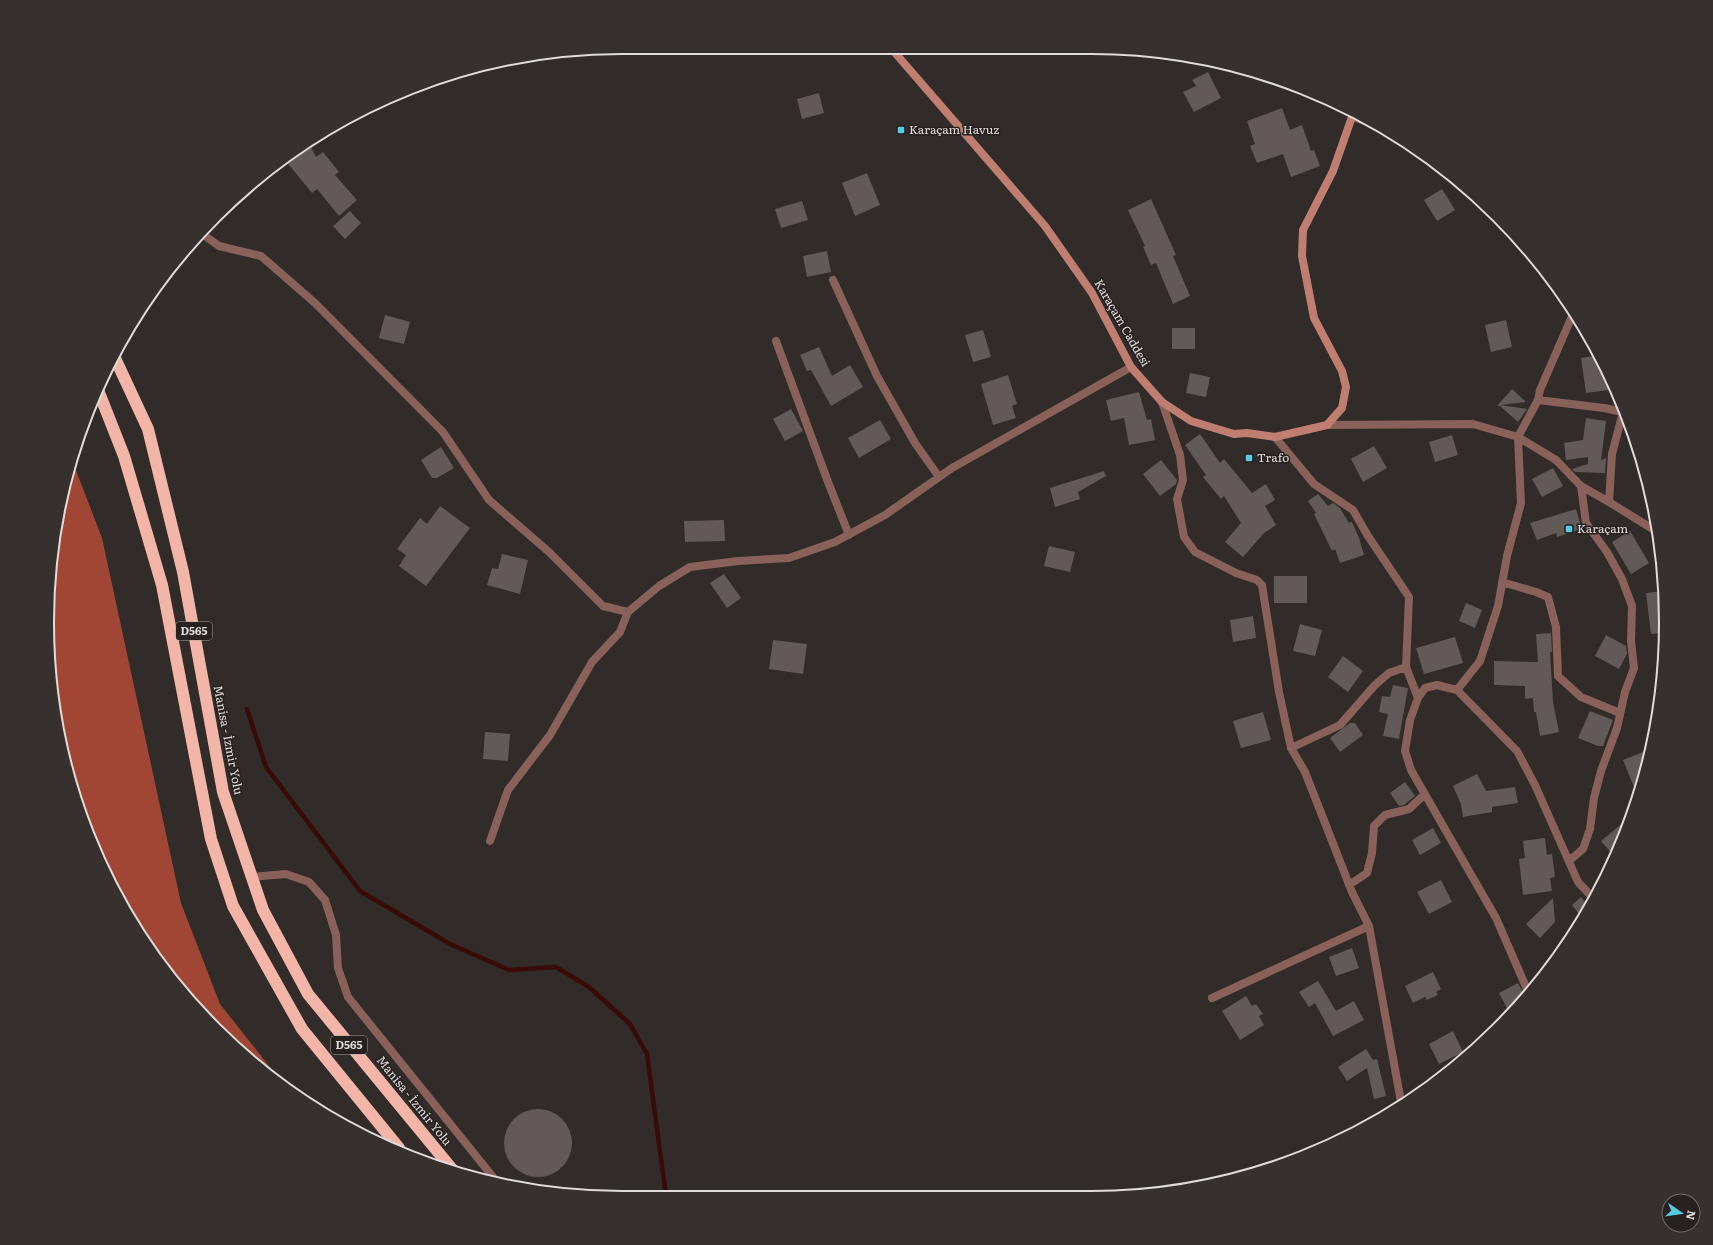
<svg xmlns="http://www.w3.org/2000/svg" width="1713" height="1245" font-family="Literata,serif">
<rect width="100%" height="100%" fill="#312b29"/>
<!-- forest -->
<path fill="#a14634" d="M 72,460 L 102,538 L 181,903 L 220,1004 L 284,1085 L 243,1055 L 166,973 L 91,843 L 52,697 L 52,547 L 67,473 Z"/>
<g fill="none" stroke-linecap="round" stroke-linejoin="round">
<!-- stream -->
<path stroke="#390b04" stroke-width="4.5" d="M 247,709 L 266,767 L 360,891 L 450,944 L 509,970 L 556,967 L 589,987 L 630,1024 L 647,1054 L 666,1196"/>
</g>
<!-- building -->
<path fill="#615a58" d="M 1208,72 L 1221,98 L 1194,112 L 1183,92 L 1196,86 L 1192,80 Z
M 819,93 L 824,113 L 802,119 L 797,99 Z
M 1282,108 L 1290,130 L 1302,125 L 1311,151 L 1314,150 L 1320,166 L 1291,177 L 1283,154 L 1257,163 L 1250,146 L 1255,144 L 1247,121 Z
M 308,141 L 316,157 L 323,152 L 339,172 L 335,175 L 357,200 L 339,216 L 317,189 L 312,193 L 285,160 Z
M 867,173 L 880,205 L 855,216 L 842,183 Z
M 1442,189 L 1455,210 L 1437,221 L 1424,200 Z
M 1151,199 L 1176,255 L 1173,256 L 1190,296 L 1173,304 L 1156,263 L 1151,265 L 1143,247 L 1145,246 L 1128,210 Z
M 802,201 L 808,220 L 781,228 L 775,209 Z
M 350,211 L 361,223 L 345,239 L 333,226 Z
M 827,251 L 831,272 L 807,277 L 803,256 Z
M 385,315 L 410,322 L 404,344 L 379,338 Z
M 1506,320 L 1512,347 L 1491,352 L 1485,325 Z
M 1172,328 L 1195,328 L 1195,349 L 1172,349 Z
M 983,330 L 991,357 L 973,362 L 965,335 Z
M 819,347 L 832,376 L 850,365 L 863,387 L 831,406 L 811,370 L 807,371 L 800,355 Z
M 1599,355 L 1607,368 L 1611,380 L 1608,381 L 1608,390 L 1586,393 L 1581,358 Z
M 1190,373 L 1210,377 L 1206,397 L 1186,393 Z
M 1008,375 L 1017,404 L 1012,406 L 1016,418 L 993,425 L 981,384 Z
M 1512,389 L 1526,402 L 1500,405 L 1527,409 L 1518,422 L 1500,406 L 1497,406 Z
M 1139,392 L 1147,420 L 1151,419 L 1155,440 L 1129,445 L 1124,418 L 1111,421 L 1106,400 Z
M 791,409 L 803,431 L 785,441 L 773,419 Z
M 1586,418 L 1606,421 L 1601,460 L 1606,458 L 1605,473 L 1575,472 L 1572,469 L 1588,464 L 1588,457 L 1566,460 L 1564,443 L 1583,440 Z
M 880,420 L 891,439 L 859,458 L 848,438 Z
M 1200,434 L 1220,463 L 1224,459 L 1252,493 L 1266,484 L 1275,500 L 1265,506 L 1276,525 L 1264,533 L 1243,557 L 1225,542 L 1241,523 L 1224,496 L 1221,499 L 1203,477 L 1206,475 L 1185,445 Z
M 1452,435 L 1458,455 L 1435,462 L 1429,442 Z
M 1374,446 L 1387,468 L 1363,482 L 1351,459 Z
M 441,447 L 454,468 L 437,478 L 432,478 L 421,460 Z
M 1161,460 L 1177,480 L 1176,484 L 1160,496 L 1143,474 Z
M 1553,468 L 1563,486 L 1542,497 L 1532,479 Z
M 1104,471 L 1106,476 L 1078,492 L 1080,499 L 1055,507 L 1050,488 Z
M 1318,494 L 1328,506 L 1333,503 L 1340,508 L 1349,523 L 1352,522 L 1359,538 L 1364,555 L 1340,563 L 1335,549 L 1332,551 L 1314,514 L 1316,513 L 1308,501 Z
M 440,506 L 470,528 L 426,586 L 399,566 L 406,555 L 397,549 L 420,518 L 427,524 Z
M 1576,509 L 1582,529 L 1557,537 L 1556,533 L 1537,540 L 1530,523 Z
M 724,520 L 725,541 L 685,542 L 684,521 Z
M 1630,531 L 1649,563 L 1631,574 L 1612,542 Z
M 1049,546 L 1075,552 L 1070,572 L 1044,566 Z
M 502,554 L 528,560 L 520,594 L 487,585 L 492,568 L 498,569 Z
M 724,574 L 741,598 L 727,608 L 710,583 Z
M 1274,576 L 1307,576 L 1307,603 L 1274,603 Z
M 1663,591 L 1664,601 L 1663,633 L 1651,634 L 1646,593 Z
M 1466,603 L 1482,610 L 1475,628 L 1459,621 Z
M 1253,616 L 1256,638 L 1233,642 L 1230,620 Z
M 1300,624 L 1322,630 L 1315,656 L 1293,651 Z
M 1551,633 L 1552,652 L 1550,652 L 1553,702 L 1559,732 L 1540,736 L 1536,712 L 1534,712 L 1533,698 L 1525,699 L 1525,686 L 1494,685 L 1494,661 L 1538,662 L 1536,634 Z
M 1606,635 L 1626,646 L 1627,654 L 1619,669 L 1595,656 Z
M 1455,637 L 1463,663 L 1424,674 L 1416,648 Z
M 773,640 L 807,644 L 803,674 L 769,669 Z
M 1343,656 L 1363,671 L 1348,692 L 1328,677 Z
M 1393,685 L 1408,688 L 1399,739 L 1383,736 L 1388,714 L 1379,712 L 1382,696 L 1390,697 Z
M 1590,711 L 1613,720 L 1603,746 L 1598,746 L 1578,738 Z
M 1263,712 L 1271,740 L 1241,748 L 1233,721 Z
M 1350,723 L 1355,723 L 1363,735 L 1340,752 L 1330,738 Z
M 485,732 L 510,734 L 508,761 L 483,759 Z
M 1643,752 L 1646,760 L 1638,797 L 1623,760 Z
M 1477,774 L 1486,791 L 1515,787 L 1518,803 L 1492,807 L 1492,812 L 1463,817 L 1461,804 L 1453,786 Z
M 1405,782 L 1415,796 L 1404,805 L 1399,806 L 1390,793 Z
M 1631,816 L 1619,844 L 1614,856 L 1601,841 Z
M 1433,828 L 1441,843 L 1420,855 L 1412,840 Z
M 1545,838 L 1547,855 L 1552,854 L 1555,877 L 1550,878 L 1552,891 L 1523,895 L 1519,859 L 1525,858 L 1523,841 Z
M 1441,880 L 1452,902 L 1429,914 L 1417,892 Z
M 1581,897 L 1590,908 L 1583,919 L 1572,905 Z
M 1553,898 L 1555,922 L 1540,938 L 1526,924 Z
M 1352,948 L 1359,968 L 1336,976 L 1329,957 Z
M 1433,972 L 1441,989 L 1436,992 L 1438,995 L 1427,1000 L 1425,997 L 1413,1003 L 1405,986 Z
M 1318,981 L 1336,1011 L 1354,1001 L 1364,1020 L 1333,1036 L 1315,1003 L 1309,1007 L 1299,992 Z
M 1518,983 L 1526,998 L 1522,1003 L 1508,1010 L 1499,993 Z
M 1246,996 L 1252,1006 L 1256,1004 L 1263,1014 L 1259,1016 L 1264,1025 L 1240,1040 L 1222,1011 Z
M 1453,1031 L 1463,1052 L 1439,1064 L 1429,1044 Z
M 1366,1049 L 1373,1060 L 1377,1059 L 1386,1096 L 1374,1099 L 1367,1068 L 1347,1081 L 1338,1067 Z
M504 1143a34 34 0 1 1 68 0a34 34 0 1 1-68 0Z"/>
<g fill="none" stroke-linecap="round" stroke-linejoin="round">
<!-- street -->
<path stroke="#8a6158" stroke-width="8" d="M 1353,117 L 1371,123
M 1485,206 L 1536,262 L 1564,300
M 201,233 L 219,246 L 261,256 L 315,303 L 443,432 L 489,500 L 549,552 L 603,606 L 628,612 L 659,586 L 690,567 L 738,561 L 789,558 L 835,542 L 885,515 L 952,468 L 1131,367
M 833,280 L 877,376 L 915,443 L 939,477
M 776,341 L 828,482 L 849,535
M 1538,400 L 1604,408 L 1623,412
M 1162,402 L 1180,455 L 1183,480 L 1177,499 L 1184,537 L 1195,552 L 1236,573 L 1257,580 L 1262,585 L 1279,692 L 1291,748 L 1305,772 L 1352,892 L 1369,926 L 1401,1102
M 1623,412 L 1612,454 L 1609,502 L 1656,531
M 1327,425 L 1473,424 L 1518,437 L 1556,460 L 1581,486 L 1609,502
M 1275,437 L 1314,484 L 1353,510 L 1368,536 L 1409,597 L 1406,667 L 1389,673 L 1375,685 L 1340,725 L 1291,748
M 1502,582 L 1536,592 L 1548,597 L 1556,627 L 1558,676 L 1581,697 L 1620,713
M 1406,667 L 1418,698
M 1457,690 L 1480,661 L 1498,606 L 1507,556 L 1521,503 L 1518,437 L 1538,400 L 1540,390 L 1573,314
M 490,841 L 508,790 L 550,735 L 592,662 L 620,632 L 628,612
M 1569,861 L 1583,849 L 1590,829 L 1594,798 L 1601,771 L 1617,728 L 1625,692 L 1634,668 L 1631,641 L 1632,606 L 1622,579 L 1607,552 L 1586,523 L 1581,486
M 252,877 L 286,874 L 309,882 L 325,900 L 336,935 L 338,968 L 348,997 L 497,1182
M 1349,885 L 1367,873 L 1372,853 L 1374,826 L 1385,815 L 1409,809 L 1425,794
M 1529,994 L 1496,918 L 1411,770 L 1405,751 L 1410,720 L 1418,698 L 1425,688 L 1437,685 L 1457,690 L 1517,751 L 1535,785 L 1578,882 L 1594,899
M 1212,998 L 1369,926
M 1416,1093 L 1448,1073"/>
<!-- secondary -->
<path stroke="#bf7e70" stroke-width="8" d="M 890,47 L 1045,226 L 1092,293 L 1131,367 L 1162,402 L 1191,421 L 1234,434 L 1247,433 L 1275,437 L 1327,425 L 1342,408 L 1346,387 L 1342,371 L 1314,318 L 1302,256 L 1303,230 L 1333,171 L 1353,114"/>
<!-- highway -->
<path stroke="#f3b5a7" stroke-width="12" d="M 114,356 L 148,429 L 183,572 L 223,792 L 263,910 L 308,994 L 452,1169
M 98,390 L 124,456 L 162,585 L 211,839 L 233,906 L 302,1029 L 399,1148"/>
</g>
<!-- markers -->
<g fill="#55cae0" stroke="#272120" stroke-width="1.5">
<rect x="897" y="126" width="8" height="8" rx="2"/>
<rect x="1245" y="454" width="8" height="8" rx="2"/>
<rect x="1565" y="525" width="8" height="8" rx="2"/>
</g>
<g text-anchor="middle" stroke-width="3" stroke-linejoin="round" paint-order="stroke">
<!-- shield labels -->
<g fill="#272120" stroke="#a8a4a3" stroke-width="1">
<rect x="176" y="622" width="36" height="18" rx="3"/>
<rect x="331" y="1036" width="36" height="18" rx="3"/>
</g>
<g font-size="11" font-weight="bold" fill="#e0dcdb">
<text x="194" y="635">D565</text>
<text x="349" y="1049">D565</text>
</g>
<!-- poi labels -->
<g font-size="12" fill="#e0dcdb" stroke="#272120" text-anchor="start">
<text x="909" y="134">Karaçam Havuz</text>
<text x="1257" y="462">Trafo</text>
<text x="1577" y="533">Karaçam</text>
</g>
<!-- street labels -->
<g font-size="12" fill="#e0dcdb" stroke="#272120">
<text transform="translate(1122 323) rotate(60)" y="4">Karaçam Caddesi</text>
<text transform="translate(228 740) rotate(79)" y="4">Manisa - İzmir Yolu</text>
<text transform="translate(414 1101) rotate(51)" y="4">Manisa - İzmir Yolu</text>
</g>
</g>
<!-- crop -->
<path d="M0 0H1713V1245H0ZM622 54H1091A568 568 0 0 1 1659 622V623A568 568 0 0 1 1091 1191H622A568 568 0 0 1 54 623V622A568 568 0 0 1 622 54Z" fill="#36302f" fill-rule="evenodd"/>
<path fill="none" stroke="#e0dcdb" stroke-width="2" d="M622 54H1091A568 568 0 0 1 1659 622V623A568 568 0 0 1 1091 1191H622A568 568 0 0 1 54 623V622A568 568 0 0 1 622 54Z"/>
<!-- north arrow -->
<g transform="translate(1681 1213) rotate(103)"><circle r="19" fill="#272120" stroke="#716c6b"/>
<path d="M0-3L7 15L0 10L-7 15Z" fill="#55cae0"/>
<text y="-6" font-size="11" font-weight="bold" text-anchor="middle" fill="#e0dcdb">N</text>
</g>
</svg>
